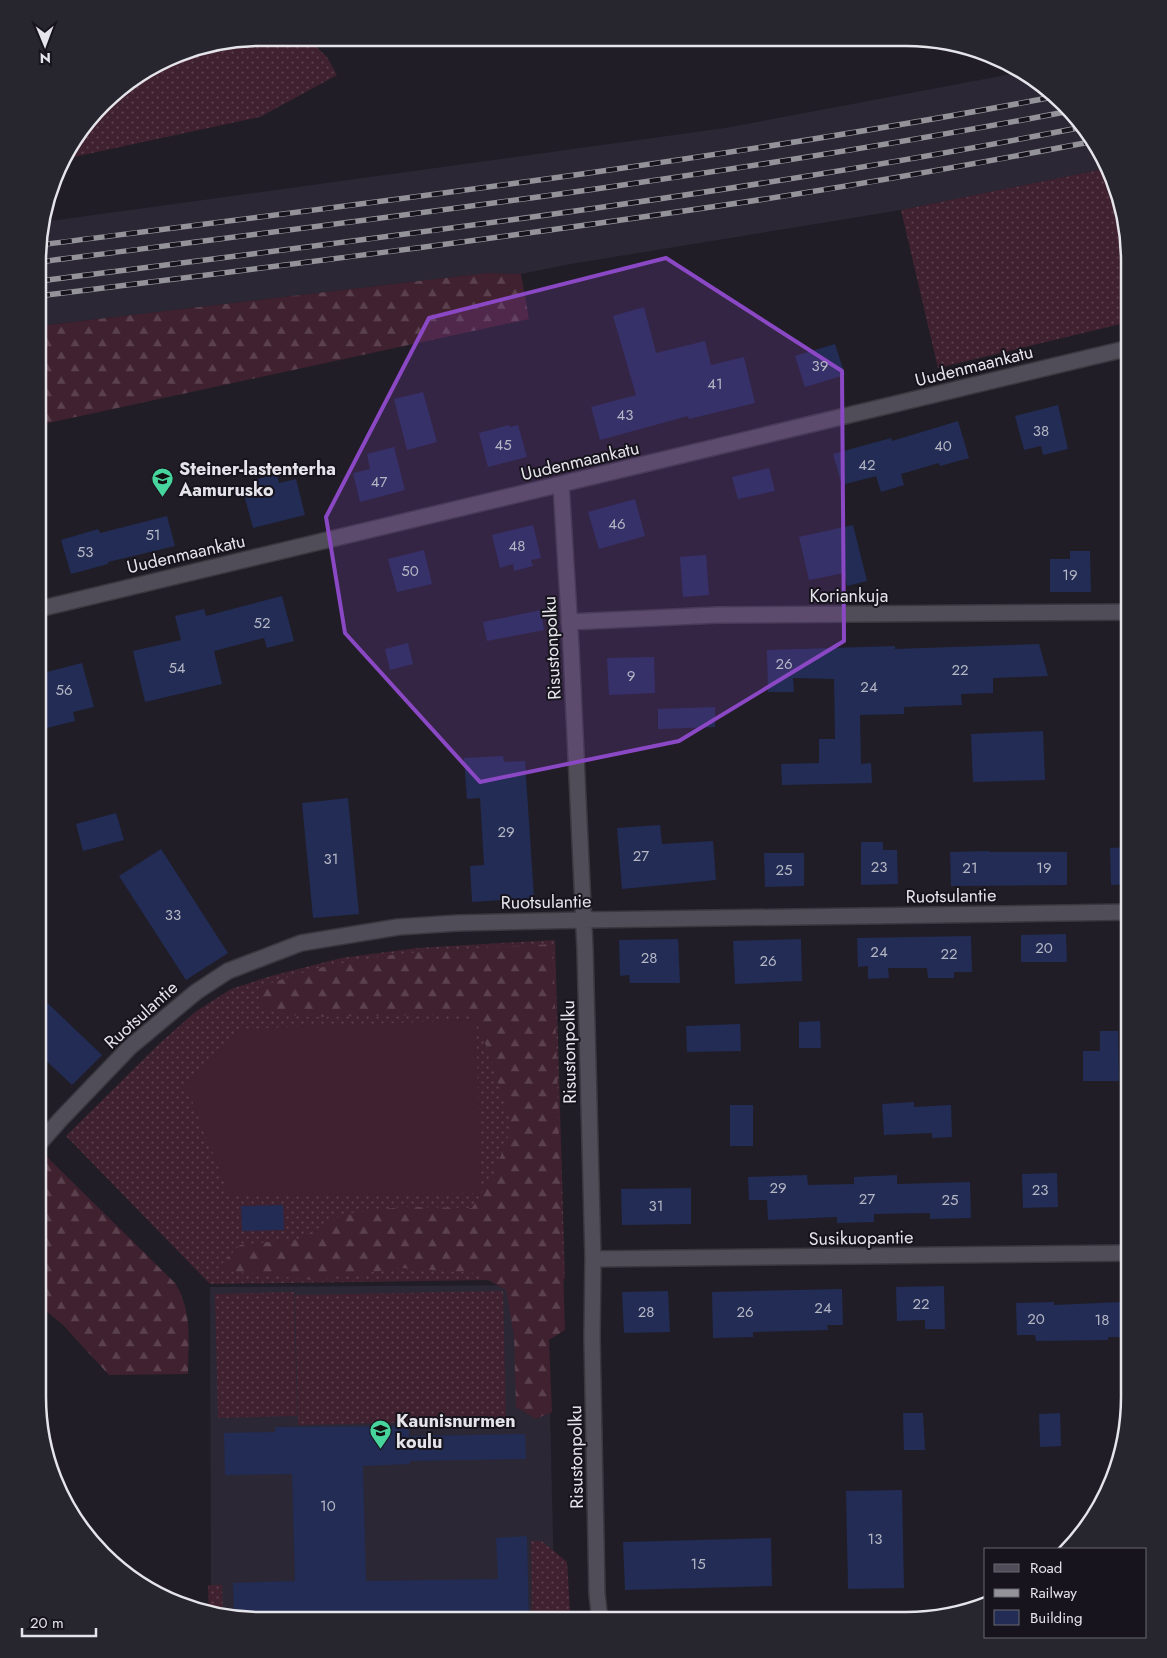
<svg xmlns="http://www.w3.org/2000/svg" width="1167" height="1658" font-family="Jost,sans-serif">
<defs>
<pattern id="grass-dots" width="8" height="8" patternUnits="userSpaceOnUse" patternTransform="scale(1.25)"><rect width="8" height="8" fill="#40212f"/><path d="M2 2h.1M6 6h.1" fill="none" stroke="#5b414d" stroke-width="1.8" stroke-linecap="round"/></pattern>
<pattern id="forest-firs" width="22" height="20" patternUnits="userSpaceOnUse" patternTransform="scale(1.25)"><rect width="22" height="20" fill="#40212f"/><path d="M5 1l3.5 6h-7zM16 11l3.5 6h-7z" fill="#5b414d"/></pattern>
</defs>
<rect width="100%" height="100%" fill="#201d26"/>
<!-- built -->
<path fill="#2b2735" d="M 1022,72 L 1042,84 L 1107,162 L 1108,168 L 901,210 L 565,265 L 521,274 L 487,273 L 39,326 L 39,232 L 43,222 L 725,128 Z
M 547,1285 L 555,1620 L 232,1619 L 211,1613 L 210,1287 Z"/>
<!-- grass -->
<path fill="url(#grass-dots)" d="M 261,38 L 307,38 L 327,57 L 337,75 L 260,117 L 64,159 L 67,150 L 114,93 L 189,49 Z
M 1108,168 L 1129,261 L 1129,322 L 938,368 L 901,210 Z
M 555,940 L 565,1279 L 210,1284 L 66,1136 L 159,1044 L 195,1012 L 231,989 L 271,976 L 341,958 L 417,948 Z
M 503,1291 L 506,1420 L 298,1425 L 295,1295 Z
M 294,1292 L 297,1416 L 218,1418 L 215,1294 Z
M 531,1541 L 542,1541 L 567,1562 L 570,1611 L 568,1620 L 532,1619 Z
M 208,1585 L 222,1585 L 223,1616 L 209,1612 Z"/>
<!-- forest -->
<path fill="url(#forest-firs)" d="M 487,273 L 521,274 L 529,319 L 39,425 L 39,326 Z
M 553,944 L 565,1330 L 549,1340 L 552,1412 L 536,1419 L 516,1407 L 514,1336 L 506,1290 L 475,1273 L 402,1268 L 315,1280 L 216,1270 L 240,1245 L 300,1239 L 342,1214 L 401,1207 L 472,1208 L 494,1173 L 512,1127 L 487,1048 L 473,1014 L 305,1017 L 261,1010 L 258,988 C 285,978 314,968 343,963 C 412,949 483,948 553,944 Z
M 47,1157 L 175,1283 C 193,1312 188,1341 188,1374 L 109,1375 L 63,1325 L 38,1304 L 38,1167 Z"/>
<!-- pitch -->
<path fill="#40212f" d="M 476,1020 L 481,1193 L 230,1196 L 186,1086 L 239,1029 Z"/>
<!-- building -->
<path fill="#222c54" d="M 644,307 L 656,353 L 705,341 L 711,365 L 744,357 L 755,403 L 689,419 L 688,416 L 600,440 L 591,407 L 636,395 L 613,316 Z
M 835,344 L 845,375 L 805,387 L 795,356 Z
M 423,392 L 437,442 L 407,450 L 394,399 Z
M 1058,405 L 1068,449 L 1043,455 L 1041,446 L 1024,450 L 1015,416 Z
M 958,421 L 969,458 L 940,466 L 939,463 L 901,474 L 904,485 L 881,492 L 876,476 L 842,485 L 833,454 L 891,438 L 892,441 Z
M 509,425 L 510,427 L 518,425 L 527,457 L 488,467 L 479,433 Z
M 394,447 L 405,490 L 360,502 L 353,473 L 370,469 L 367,454 Z
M 769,468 L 775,491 L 738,499 L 732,477 Z
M 277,474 L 279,483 L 296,479 L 305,515 L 253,528 L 243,491 L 259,487 L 257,479 Z
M 635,499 L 645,536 L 599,549 L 588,512 Z
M 167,516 L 175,546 L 108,562 L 108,564 L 71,574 L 61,540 L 98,529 L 100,533 Z
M 533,525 L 541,558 L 531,560 L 533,566 L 514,571 L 513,564 L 500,568 L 492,535 Z
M 853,525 L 867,581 L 847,586 L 844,573 L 809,580 L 799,537 Z
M 424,550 L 432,584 L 397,592 L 388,559 Z
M 1070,551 L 1090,551 L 1091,592 L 1050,592 L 1050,559 L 1070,559 Z
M 706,555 L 709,595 L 683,597 L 680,557 Z
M 282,596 L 294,641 L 267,648 L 264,638 L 214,651 L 222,684 L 145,702 L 133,651 L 181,640 L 175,616 L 204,609 L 206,616 Z
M 541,610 L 544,630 L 487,641 L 483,622 Z
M 408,643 L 413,664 L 390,670 L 385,649 Z
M 1039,644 L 1048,676 L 993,678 L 993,693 L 961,694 L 962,705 L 904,707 L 904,714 L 860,715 L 861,764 L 871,763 L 872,783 L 782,785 L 781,764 L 819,763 L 819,739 L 835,739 L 834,679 L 793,678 L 794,692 L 768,692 L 767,650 L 895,646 L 895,649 Z
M 654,657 L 655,693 L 609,695 L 607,658 Z
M 82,663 L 94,707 L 73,712 L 75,721 L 39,730 L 39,674 Z
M 715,707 L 715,727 L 658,729 L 658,709 Z
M 1043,731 L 1045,780 L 973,782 L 971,734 Z
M 503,756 L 504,762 L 525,761 L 534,898 L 472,902 L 470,866 L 484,865 L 480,798 L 467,799 L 464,758 Z
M 348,798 L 359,914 L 313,918 L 302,803 Z
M 116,813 L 124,840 L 83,851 L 76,824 Z
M 660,825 L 662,844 L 713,841 L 716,880 L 622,889 L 617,828 Z
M 861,842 L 883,842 L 883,850 L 897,850 L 898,884 L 861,885 Z
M 1129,847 L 1129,884 L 1111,885 L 1110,848 Z
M 161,849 L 228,953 L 186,980 L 119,876 Z
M 989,851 L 989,852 L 1067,852 L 1067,885 L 951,886 L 950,852 Z
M 764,853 L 804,853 L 804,886 L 765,887 Z
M 1066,934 L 1067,962 L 1021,962 L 1021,935 Z
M 971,936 L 972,972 L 954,972 L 954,978 L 928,978 L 927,968 L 888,968 L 889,978 L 868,979 L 868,966 L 858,967 L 857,938 Z
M 678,939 L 680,983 L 630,983 L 629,975 L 620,976 L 619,940 Z
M 801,939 L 802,981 L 735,984 L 733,941 Z
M 38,994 L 102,1055 L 72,1085 L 38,1053 Z
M 820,1021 L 821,1048 L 799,1048 L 799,1022 Z
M 740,1024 L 741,1051 L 687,1052 L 686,1026 Z
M 1100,1031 L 1118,1031 L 1119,1081 L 1083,1081 L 1083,1051 L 1100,1051 Z
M 914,1102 L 914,1107 L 951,1105 L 952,1137 L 932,1138 L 932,1133 L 884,1135 L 882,1104 Z
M 730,1105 L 753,1105 L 753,1146 L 730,1146 Z
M 1057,1173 L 1058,1207 L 1023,1208 L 1022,1174 Z
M 807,1175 L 808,1185 L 854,1184 L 854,1177 L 897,1175 L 897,1184 L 970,1182 L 971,1218 L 930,1219 L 930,1213 L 874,1214 L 874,1222 L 837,1223 L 837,1217 L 768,1220 L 767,1200 L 749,1200 L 748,1177 Z
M 691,1188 L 691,1224 L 622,1225 L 621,1189 Z
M 283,1205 L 284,1230 L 242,1231 L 241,1206 Z
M 944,1286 L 945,1329 L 925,1329 L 925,1320 L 897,1321 L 896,1287 Z
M 842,1289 L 843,1325 L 827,1325 L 828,1330 L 753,1332 L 753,1337 L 713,1338 L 712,1292 Z
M 668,1291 L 670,1332 L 624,1333 L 622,1292 Z
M 1054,1302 L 1054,1305 L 1121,1302 L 1122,1337 L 1108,1337 L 1108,1340 L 1036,1341 L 1035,1335 L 1017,1335 L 1016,1303 Z
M 903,1413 L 923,1413 L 925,1450 L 904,1450 Z
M 1060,1413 L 1061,1446 L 1040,1447 L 1039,1414 Z
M 409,1426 L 409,1436 L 525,1434 L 526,1459 L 410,1461 L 410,1464 L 363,1466 L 366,1581 L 498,1579 L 496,1538 L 527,1536 L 529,1619 L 234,1619 L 233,1583 L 295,1581 L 292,1474 L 225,1475 L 224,1433 L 275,1432 L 275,1427 Z
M 902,1490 L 904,1588 L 848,1589 L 846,1491 Z
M 771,1538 L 772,1586 L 625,1590 L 623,1542 Z"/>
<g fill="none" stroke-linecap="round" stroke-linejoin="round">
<defs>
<path id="minor" d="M 561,484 L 571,648 L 585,949 L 593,1259 L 592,1337 L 597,1594 L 599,1612 L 602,1620
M 39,609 L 1129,348
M 569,622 L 717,615 L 1129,612
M 38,1145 L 60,1120 L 130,1047 L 196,992 L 228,971 L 301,943 L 398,927 L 458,923 L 584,920 L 1129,912
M 593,1259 L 1129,1253"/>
</defs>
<!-- minor casing -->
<use href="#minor" stroke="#3a383f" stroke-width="18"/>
<!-- minor -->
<use href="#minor" stroke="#504d58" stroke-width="15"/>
<defs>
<path id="rail" d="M 39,245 C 378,202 717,161 1053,97
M 39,262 C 382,218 725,177 1065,112
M 39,281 C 387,237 735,195 1078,128
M 39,296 C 263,268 488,240 711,207 C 838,189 964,166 1090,142"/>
</defs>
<!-- rail casing -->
<use href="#rail" stroke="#95939a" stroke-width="5.5"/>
<!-- rail -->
<use href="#rail" stroke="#17141d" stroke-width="4" stroke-dasharray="11" stroke-linecap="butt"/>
</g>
<!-- marked area -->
<path fill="#8b48c5" fill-opacity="0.2" stroke="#8b48c5" stroke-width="4" stroke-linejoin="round" d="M 666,258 L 842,371 L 844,641 L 679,741 L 480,782 L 345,633 L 326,517 L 429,318 Z"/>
<!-- icons -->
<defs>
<symbol id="school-pin" viewBox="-11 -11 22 30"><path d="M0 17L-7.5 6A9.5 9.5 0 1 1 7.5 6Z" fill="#48d49d" stroke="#17141d"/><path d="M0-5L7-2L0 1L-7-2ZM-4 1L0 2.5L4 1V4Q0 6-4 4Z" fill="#111"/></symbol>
</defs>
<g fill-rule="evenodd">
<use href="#school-pin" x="150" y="466" width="25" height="34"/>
<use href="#school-pin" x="368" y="1418" width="25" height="34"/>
</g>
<g text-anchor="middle" stroke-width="4" stroke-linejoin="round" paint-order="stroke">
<!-- number labels -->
<g font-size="15" fill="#b4b6c4">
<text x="820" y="371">39</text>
<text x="715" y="389">41</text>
<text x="625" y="420">43</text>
<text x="1041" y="436">38</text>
<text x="503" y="450">45</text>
<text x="943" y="451">40</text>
<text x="867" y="470">42</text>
<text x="379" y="487">47</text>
<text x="617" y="529">46</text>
<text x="153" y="540">51</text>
<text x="517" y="551">48</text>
<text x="85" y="557">53</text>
<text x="410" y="576">50</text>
<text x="1070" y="580">19</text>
<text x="262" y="628">52</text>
<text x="784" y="669">26</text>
<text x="177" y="673">54</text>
<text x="960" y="675">22</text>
<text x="631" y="681">9</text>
<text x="869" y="692">24</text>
<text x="64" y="695">56</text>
<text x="506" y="837">29</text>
<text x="641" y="861">27</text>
<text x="331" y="864">31</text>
<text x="879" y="872">23</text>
<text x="970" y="873">21</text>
<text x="1044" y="873">19</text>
<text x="784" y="875">25</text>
<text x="173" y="920">33</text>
<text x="1044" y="953">20</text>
<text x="879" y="957">24</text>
<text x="949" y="959">22</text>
<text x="649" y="963">28</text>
<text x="768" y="966">26</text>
<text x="778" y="1193">29</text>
<text x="1040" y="1195">23</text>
<text x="867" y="1204">27</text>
<text x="950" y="1205">25</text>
<text x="656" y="1211">31</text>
<text x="921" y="1309">22</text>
<text x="823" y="1313">24</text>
<text x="646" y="1317">28</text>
<text x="745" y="1317">26</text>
<text x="1036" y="1324">20</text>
<text x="1102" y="1325">18</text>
<text x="328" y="1511">10</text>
<text x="875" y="1544">13</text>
<text x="698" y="1569">15</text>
</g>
<!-- street labels -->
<g font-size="18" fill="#e5e4ea" stroke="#17141d">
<text transform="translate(974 366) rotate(-14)" y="6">Uudenmaankatu</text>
<text transform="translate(580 461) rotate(-13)" y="6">Uudenmaankatu</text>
<text transform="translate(186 554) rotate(-13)" y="6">Uudenmaankatu</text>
<text x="849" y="602">Koriankuja</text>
<text transform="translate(552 648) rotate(-93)" y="6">Risustonpolku</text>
<text transform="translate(951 896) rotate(-1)" y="6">Ruotsulantie</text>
<text transform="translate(546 902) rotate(-1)" y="6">Ruotsulantie</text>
<text transform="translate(141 1015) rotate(-42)" y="6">Ruotsulantie</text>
<text transform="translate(569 1052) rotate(-91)" y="6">Risustonpolku</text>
<text transform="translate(861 1238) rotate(-1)" y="6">Susikuopantie</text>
<text transform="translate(576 1457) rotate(-91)" y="6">Risustonpolku</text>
</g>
<!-- poi labels -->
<g font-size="18" font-weight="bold" fill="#e5e4ea" stroke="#17141d" text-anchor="start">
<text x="179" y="475">Steiner-lastenterha<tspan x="179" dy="21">Aamurusko</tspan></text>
<text x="396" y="1427">Kaunisnurmen<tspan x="396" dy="21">koulu</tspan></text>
</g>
</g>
<!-- crop -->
<path d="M0 0H1167V1658H0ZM261 46H906A215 215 0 0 1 1121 261V1397A215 215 0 0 1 906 1612H261A215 215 0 0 1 46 1397V261A215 215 0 0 1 261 46Z" fill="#27252d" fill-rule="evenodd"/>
<path fill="none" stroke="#e5e4ea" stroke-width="2.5" d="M261 46H906A215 215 0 0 1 1121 261V1397A215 215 0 0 1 906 1612H261A215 215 0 0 1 46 1397V261A215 215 0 0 1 261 46Z"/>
<!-- legend -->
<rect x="984" y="1548" width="162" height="90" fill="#17141d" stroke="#69676f"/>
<rect x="994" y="1564" width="25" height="8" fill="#504d58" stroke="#69676f"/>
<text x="1030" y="1573" font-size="15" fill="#e5e4ea">Road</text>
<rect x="994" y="1589" width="25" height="8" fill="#95939a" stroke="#69676f"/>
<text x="1030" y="1598" font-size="15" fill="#e5e4ea">Railway</text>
<rect x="994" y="1610" width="25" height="15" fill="#222c54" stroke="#69676f"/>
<text x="1030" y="1623" font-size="15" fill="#e5e4ea">Building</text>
<!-- north arrow -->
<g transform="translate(45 45) rotate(179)" stroke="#17141d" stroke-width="4" paint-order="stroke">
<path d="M0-4L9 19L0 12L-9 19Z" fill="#e5e4ea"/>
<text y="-8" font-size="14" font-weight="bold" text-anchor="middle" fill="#e5e4ea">N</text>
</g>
<!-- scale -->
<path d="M22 1628v8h74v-8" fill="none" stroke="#e5e4ea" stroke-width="2.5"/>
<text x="30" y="1628" font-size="15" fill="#e5e4ea" stroke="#17141d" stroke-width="4" paint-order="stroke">20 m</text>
</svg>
